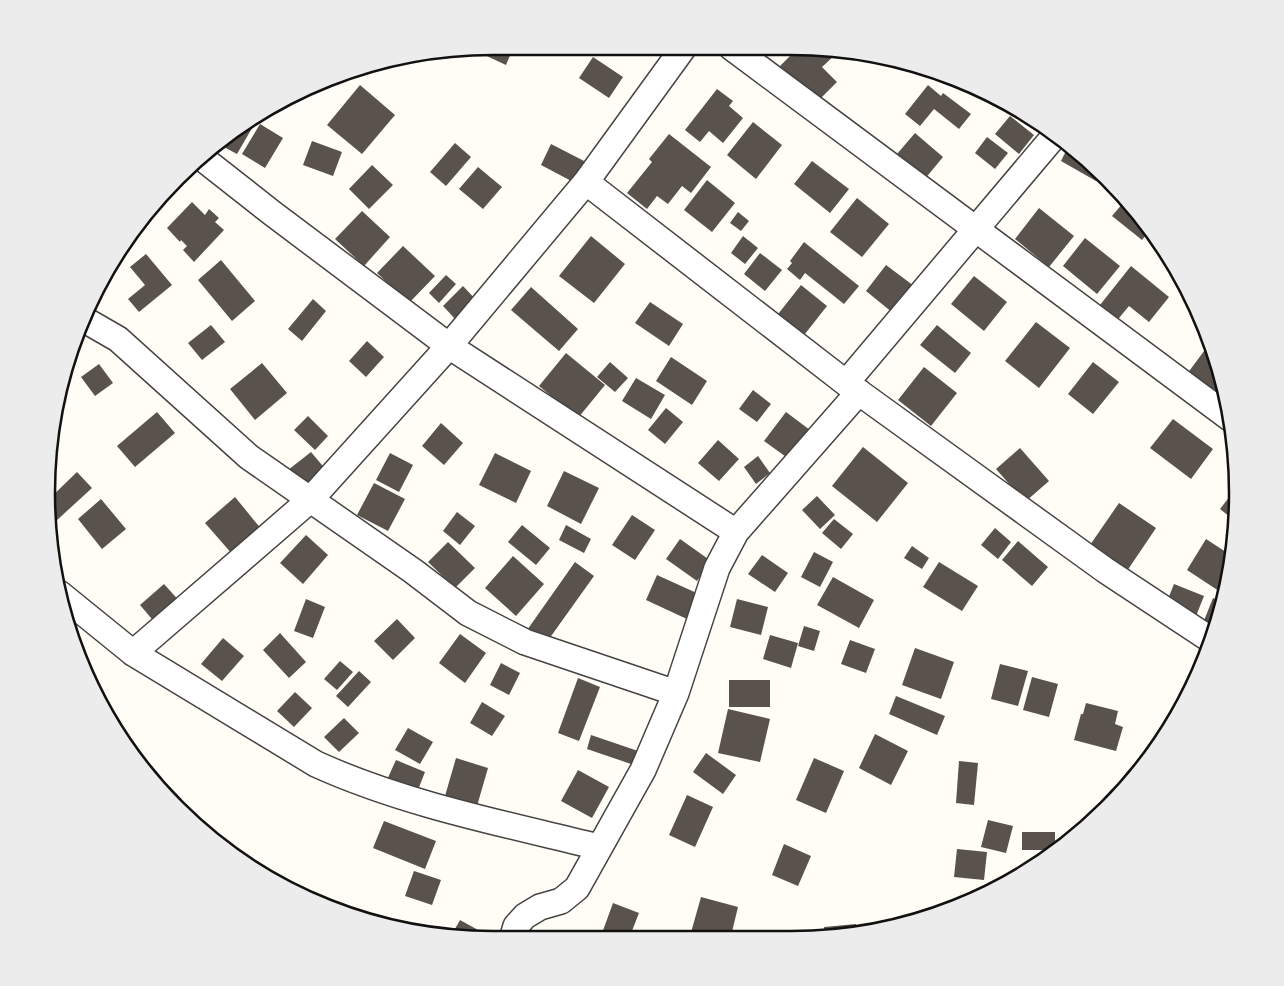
<svg xmlns="http://www.w3.org/2000/svg" width="1284" height="986" font-family="Merriweather,serif">
<rect width="100%" height="100%" fill="#fffdf5"/>
<!-- building -->
<path fill="#5a524d" d="M 493,46 L 514,46 L 506,65 L 476,51 L 477,48 Z
M 799,47 L 829,49 L 835,55 L 822,67 L 837,82 L 818,101 L 803,89 L 780,66 Z
M 593,57 L 623,77 L 609,98 L 579,78 Z
M 360,85 L 395,115 L 362,154 L 327,125 Z
M 928,85 L 941,96 L 943,93 L 971,114 L 959,129 L 934,109 L 920,126 L 905,114 Z
M 717,89 L 733,101 L 729,106 L 743,118 L 723,143 L 709,131 L 700,142 L 685,130 Z
M 1014,108 L 1032,119 L 1027,125 L 1011,112 Z
M 257,115 L 259,116 L 237,154 L 222,146 L 225,141 Z
M 1010,116 L 1034,135 L 1019,154 L 995,134 Z
M 753,122 L 782,145 L 756,179 L 727,155 Z
M 260,124 L 283,138 L 265,168 L 242,154 Z
M 915,133 L 943,157 L 919,186 L 891,161 Z
M 669,134 L 711,167 L 691,193 L 682,186 L 668,204 L 657,196 L 647,209 L 627,193 L 652,162 L 649,159 Z
M 987,137 L 1008,153 L 995,169 L 975,153 Z
M 312,141 L 342,152 L 333,176 L 303,165 Z
M 455,143 L 471,157 L 446,186 L 430,172 Z
M 551,144 L 588,163 L 577,184 L 541,165 Z
M 1069,145 L 1098,177 L 1096,181 L 1061,161 Z
M 812,161 L 849,189 L 830,213 L 794,184 Z
M 372,165 L 393,185 L 369,209 L 349,189 Z
M 478,167 L 502,187 L 483,209 L 459,189 Z
M 707,180 L 735,203 L 712,232 L 684,210 Z
M 857,198 L 889,224 L 862,257 L 830,232 Z
M 192,202 L 205,215 L 209,209 L 219,218 L 215,222 L 224,230 L 194,262 L 183,250 L 187,246 L 181,240 L 180,242 L 167,228 Z
M 1123,203 L 1149,231 L 1142,240 L 1112,216 Z
M 1039,208 L 1074,236 L 1049,267 L 1015,239 Z
M 362,211 L 390,237 L 364,266 L 335,239 Z
M 738,212 L 749,221 L 741,231 L 730,223 Z
M 591,236 L 625,264 L 594,303 L 559,276 Z
M 743,236 L 758,248 L 745,264 L 731,253 Z
M 1085,238 L 1120,266 L 1097,294 L 1063,266 Z
M 804,242 L 859,286 L 844,304 L 805,273 L 800,280 L 787,269 L 792,263 L 790,261 Z
M 403,246 L 435,276 L 409,303 L 377,273 Z
M 760,253 L 782,270 L 765,291 L 744,274 Z
M 146,254 L 172,285 L 139,312 L 128,299 L 145,285 L 130,267 Z
M 221,260 L 255,301 L 232,321 L 198,280 Z
M 886,265 L 914,286 L 893,313 L 866,291 Z
M 1131,266 L 1169,297 L 1149,322 L 1129,306 L 1114,324 L 1096,310 Z
M 446,275 L 456,284 L 439,303 L 429,293 Z
M 974,276 L 1007,302 L 984,331 L 951,304 Z
M 801,285 L 827,306 L 801,339 L 775,318 Z
M 463,286 L 478,302 L 458,322 L 443,306 Z
M 531,287 L 578,329 L 559,351 L 511,310 Z
M 313,299 L 326,311 L 302,341 L 288,329 Z
M 650,302 L 683,324 L 669,346 L 635,323 Z
M 1036,322 L 1070,348 L 1039,388 L 1005,361 Z
M 211,325 L 225,342 L 202,360 L 188,343 Z
M 937,325 L 971,353 L 955,373 L 920,345 Z
M 367,341 L 384,357 L 366,377 L 349,361 Z
M 1210,343 L 1227,397 L 1223,402 L 1187,374 Z
M 566,353 L 605,385 L 578,418 L 539,386 Z
M 671,357 L 707,381 L 692,405 L 656,381 Z
M 610,362 L 628,378 L 615,392 L 597,377 Z
M 1093,362 L 1119,382 L 1093,414 L 1068,394 Z
M 262,363 L 287,393 L 255,420 L 230,389 Z
M 99,364 L 113,383 L 95,396 L 81,377 Z
M 924,367 L 957,393 L 931,426 L 898,400 Z
M 636,378 L 665,395 L 651,419 L 622,401 Z
M 753,390 L 771,404 L 757,422 L 739,409 Z
M 666,408 L 683,422 L 665,444 L 648,430 Z
M 157,412 L 175,433 L 135,467 L 117,446 Z
M 786,412 L 810,430 L 789,459 L 764,441 Z
M 308,416 L 328,436 L 315,450 L 294,430 Z
M 1173,419 L 1213,449 L 1191,479 L 1150,448 Z
M 441,423 L 463,443 L 444,465 L 422,446 Z
M 718,440 L 739,459 L 719,481 L 698,463 Z
M 863,447 L 908,483 L 877,522 L 832,486 Z
M 1020,448 L 1049,481 L 1025,502 L 996,469 Z
M 311,452 L 327,471 L 305,491 L 288,470 Z
M 390,453 L 413,465 L 399,492 L 376,480 Z
M 495,453 L 531,471 L 516,503 L 479,485 Z
M 758,456 L 770,473 L 756,484 L 744,467 Z
M 564,471 L 599,488 L 581,524 L 547,506 Z
M 77,472 L 92,488 L 56,521 L 49,514 L 47,501 Z
M 374,483 L 405,499 L 388,531 L 357,515 Z
M 1237,487 L 1238,493 L 1235,521 L 1220,509 Z
M 817,496 L 835,515 L 820,529 L 802,510 Z
M 235,497 L 262,530 L 233,555 L 205,523 Z
M 101,499 L 126,529 L 102,549 L 78,519 Z
M 1119,503 L 1156,528 L 1127,571 L 1090,545 Z
M 457,512 L 475,526 L 460,545 L 443,531 Z
M 632,515 L 655,530 L 635,560 L 612,545 Z
M 834,519 L 853,534 L 841,549 L 822,533 Z
M 522,525 L 550,548 L 536,565 L 508,542 Z
M 566,525 L 591,539 L 584,553 L 559,540 Z
M 995,528 L 1011,542 L 998,559 L 981,545 Z
M 306,535 L 328,555 L 303,584 L 280,563 Z
M 680,539 L 711,561 L 697,581 L 666,559 Z
M 1206,539 L 1232,556 L 1229,580 L 1225,595 L 1187,570 Z
M 1018,541 L 1048,567 L 1032,586 L 1002,560 Z
M 448,542 L 475,568 L 455,588 L 428,562 Z
M 912,546 L 929,558 L 922,569 L 904,558 Z
M 814,552 L 833,562 L 820,587 L 801,577 Z
M 762,555 L 788,573 L 775,592 L 748,574 Z
M 513,556 L 544,584 L 516,616 L 485,588 Z
M 575,562 L 594,576 L 544,646 L 525,633 Z
M 939,562 L 978,586 L 962,611 L 923,587 Z
M 657,575 L 701,595 L 689,620 L 646,600 Z
M 833,577 L 874,600 L 859,628 L 817,605 Z
M 164,584 L 182,604 L 157,625 L 140,605 Z
M 1174,584 L 1204,596 L 1196,616 L 1166,604 Z
M 1213,598 L 1223,602 L 1215,628 L 1203,623 Z
M 306,599 L 325,607 L 313,638 L 294,631 Z
M 737,599 L 768,607 L 761,635 L 730,627 Z
M 397,619 L 415,638 L 393,660 L 374,641 Z
M 804,626 L 820,631 L 814,651 L 798,646 Z
M 280,633 L 306,662 L 289,678 L 263,650 Z
M 460,634 L 486,653 L 465,683 L 439,663 Z
M 770,635 L 798,643 L 791,668 L 763,659 Z
M 223,638 L 244,656 L 222,681 L 201,664 Z
M 850,640 L 875,649 L 866,673 L 841,664 Z
M 915,648 L 954,662 L 941,699 L 902,685 Z
M 340,661 L 353,672 L 337,690 L 324,679 Z
M 501,663 L 520,673 L 509,695 L 490,685 Z
M 1000,664 L 1028,671 L 1018,706 L 991,699 Z
M 359,671 L 371,682 L 348,707 L 336,696 Z
M 1032,677 L 1058,684 L 1049,717 L 1023,710 Z
M 578,678 L 600,687 L 579,741 L 558,733 Z
M 729,680 L 770,680 L 770,707 L 729,707 Z
M 295,692 L 312,708 L 294,727 L 277,711 Z
M 896,696 L 945,716 L 937,735 L 889,714 Z
M 482,702 L 505,716 L 492,736 L 470,723 Z
M 1086,703 L 1118,711 L 1115,724 L 1123,727 L 1116,751 L 1074,740 L 1081,714 L 1083,714 Z
M 728,709 L 770,719 L 760,762 L 718,753 Z
M 344,718 L 359,733 L 339,752 L 324,737 Z
M 408,728 L 433,742 L 420,764 L 395,750 Z
M 875,734 L 908,751 L 891,785 L 859,768 Z
M 591,735 L 638,751 L 634,765 L 587,749 Z
M 706,753 L 736,775 L 723,794 L 693,772 Z
M 456,758 L 488,768 L 477,806 L 445,796 Z
M 814,758 L 844,771 L 826,813 L 796,800 Z
M 396,760 L 425,772 L 416,795 L 386,782 Z
M 959,761 L 978,763 L 974,805 L 956,803 Z
M 578,770 L 609,787 L 592,818 L 561,801 Z
M 687,795 L 713,807 L 695,847 L 669,835 Z
M 988,820 L 1013,826 L 1006,853 L 981,847 Z
M 384,821 L 436,841 L 425,869 L 373,848 Z
M 1022,832 L 1055,832 L 1055,850 L 1022,850 Z
M 784,844 L 811,856 L 798,886 L 772,875 Z
M 957,849 L 987,852 L 984,880 L 954,877 Z
M 270,870 L 279,883 L 264,875 Z
M 414,871 L 441,880 L 432,905 L 405,896 Z
M 289,883 L 297,892 L 285,886 Z
M 701,897 L 738,907 L 731,936 L 690,936 Z
M 613,903 L 639,913 L 630,936 L 601,936 Z
M 909,918 L 910,922 L 879,929 L 878,924 Z
M 460,920 L 489,936 L 451,936 Z
M 856,924 L 857,934 L 849,936 L 825,936 L 824,927 Z"/>
<g fill="none" stroke-linecap="round" stroke-linejoin="round">
<defs>
<path id="street" d="M 731,47 L 1231,419
M 202,158 L 272,213 L 449,346 L 736,532
M 586,182 L 846,383 L 1105,570 L 1211,640
M 85,320 L 118,339 L 249,457 L 413,571 L 468,613 L 525,642 L 676,693
M 846,383 L 1056,134
M 59,593 L 133,653 L 316,764 C 404,804 505,824 599,847
M 133,653 L 310,500 L 449,346 L 586,182 L 684,47
M 513,936 L 516,926 L 525,916 L 540,907 L 561,901 L 577,888 L 643,770 L 676,693 L 717,568 L 736,532 L 859,392"/>
</defs>
<!-- street casing -->
<use href="#street" stroke="#444" stroke-width="28"/>
<!-- street -->
<use href="#street" stroke="#fff" stroke-width="25"/>
</g>
<!-- crop -->
<path d="M0 0H1284V986H0ZM493 55H791A438 438 0 0 1 1229 493V493A438 438 0 0 1 791 931H493A438 438 0 0 1 55 493V493A438 438 0 0 1 493 55Z" fill="#ececec" fill-rule="evenodd"/>
<path fill="none" stroke="#111" stroke-width="2.5" d="M493 55H791A438 438 0 0 1 1229 493V493A438 438 0 0 1 791 931H493A438 438 0 0 1 55 493V493A438 438 0 0 1 493 55Z"/>
</svg>
